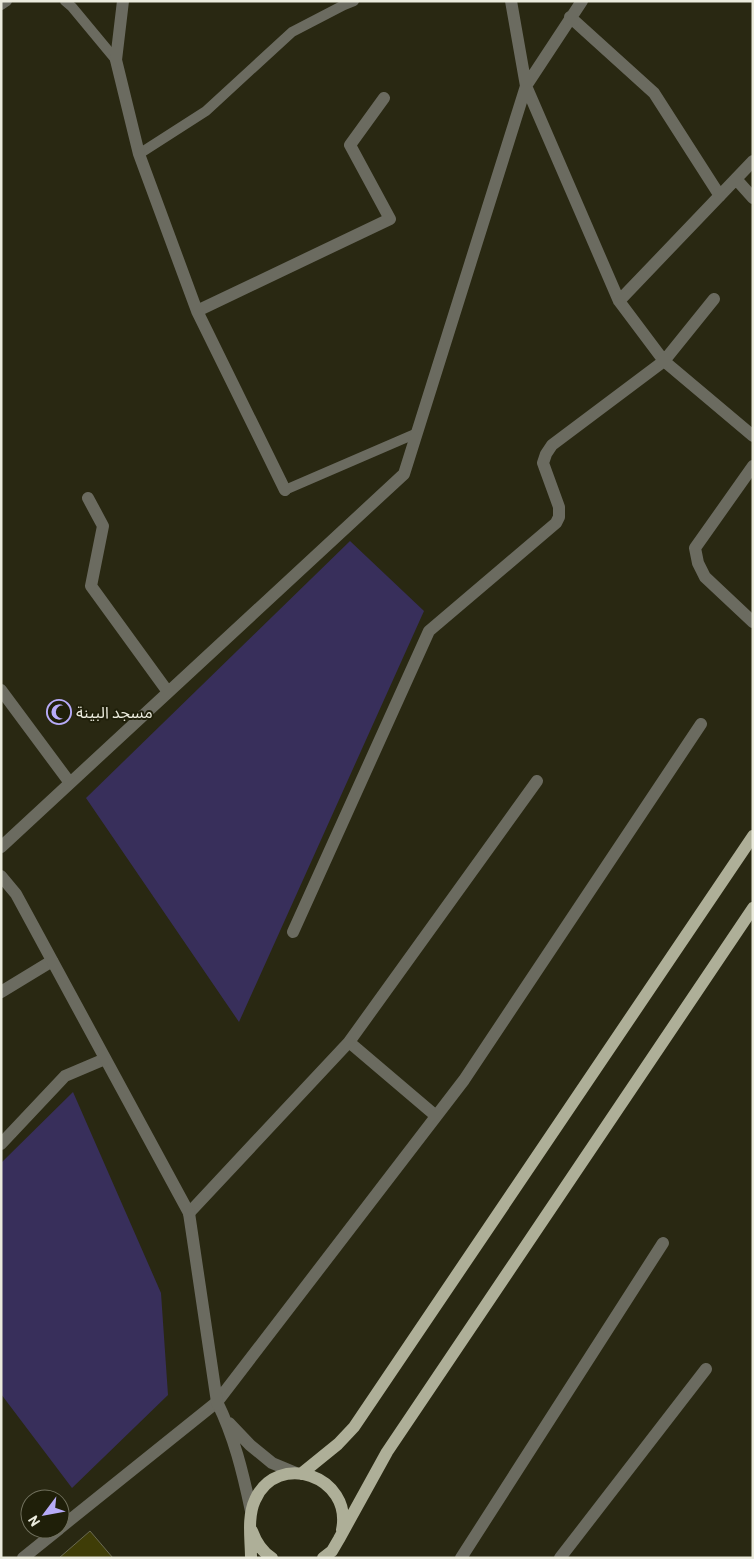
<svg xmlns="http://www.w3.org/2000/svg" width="754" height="1559" font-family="Barlow,'Noto Sans Arabic',sans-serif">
<rect width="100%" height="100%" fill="#292812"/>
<!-- green -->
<path fill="#382f5b" d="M 350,541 L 424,611 L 239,1022 L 86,798 Z
M 73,1092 L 161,1293 L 168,1395 L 72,1488 L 1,1394 L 1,1163 Z"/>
<!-- building -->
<path fill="#3f3d07" stroke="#696951" d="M 90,1531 L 113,1558 L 59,1558 Z"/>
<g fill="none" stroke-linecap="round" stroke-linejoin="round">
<!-- service -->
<path stroke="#6b6b60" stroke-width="10" d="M 65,1 L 72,7 L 116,60
M 1,5 L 7,1
M 139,154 L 206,111 L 292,32 L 344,5 L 354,1
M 285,490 L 417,433"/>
<!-- minor -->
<path stroke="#6b6b60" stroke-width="12" d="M 123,1 L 116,60 L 139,154 L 197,311 L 285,490
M 511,1 L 526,86 L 619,301 L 664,361 L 753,436
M 570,17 L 654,93 L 720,196
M 736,179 L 753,198
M 619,301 L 753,161
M 197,311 L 390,219 L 350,145 L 384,98
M 753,466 L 695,548 L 698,563 L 705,577 L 753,622
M 88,498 L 103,526 L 91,586 L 168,692
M 1,690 L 70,783
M 1,847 L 404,474 L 526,86 L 582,1
M 293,932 L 429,631 L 556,523 L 559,517 L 559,507 L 543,463 L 546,454 L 552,445 L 664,361 L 714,299
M 1,992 L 52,961
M 349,1042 L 436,1116
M 1,1144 L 65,1076 L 105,1059
M 189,1213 L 349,1042 L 537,781
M 60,1528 L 217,1402 L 464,1080 L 701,724
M 23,1558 L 59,1529
M 461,1558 L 663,1243
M 560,1558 L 706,1369"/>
<!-- tertiary -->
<path stroke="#6b6b60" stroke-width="12" d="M 1,876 L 16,894 L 189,1213 L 217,1402 C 234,1436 243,1473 251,1511
M 229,1423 L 250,1445 L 272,1463 L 296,1473"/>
<!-- primary -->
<path stroke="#aeaf98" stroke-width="12" d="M 301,1474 L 338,1444 L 354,1427 L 753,836
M 252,1531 C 256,1542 261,1551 272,1558
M 251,1558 C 251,1540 247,1517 255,1500 C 277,1450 353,1476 342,1530
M 323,1558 L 332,1551 L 339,1539 L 387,1452 L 753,908"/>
</g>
<!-- icons -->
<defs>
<symbol id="mosque-ring" viewBox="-11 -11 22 22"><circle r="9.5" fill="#1f1f09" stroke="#b7abf8" stroke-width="1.5"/><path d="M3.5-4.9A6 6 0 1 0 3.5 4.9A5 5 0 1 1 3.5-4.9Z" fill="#b7abf8"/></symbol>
</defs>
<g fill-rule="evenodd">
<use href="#mosque-ring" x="45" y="698" width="28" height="28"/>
</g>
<g text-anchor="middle" stroke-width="4" stroke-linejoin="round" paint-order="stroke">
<!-- poi labels -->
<g font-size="16" fill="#ebebdd" stroke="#1f1f09" text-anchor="start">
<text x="76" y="718">مسجد البينة</text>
</g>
</g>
<!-- border -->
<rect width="754" height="1559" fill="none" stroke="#ebebdd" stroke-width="5"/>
<!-- north arrow -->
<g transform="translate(45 1514) rotate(238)"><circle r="24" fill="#1f1f09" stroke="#71715e"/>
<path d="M0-4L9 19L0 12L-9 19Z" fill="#b7abf8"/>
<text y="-8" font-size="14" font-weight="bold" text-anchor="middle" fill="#ebebdd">N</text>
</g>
</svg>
